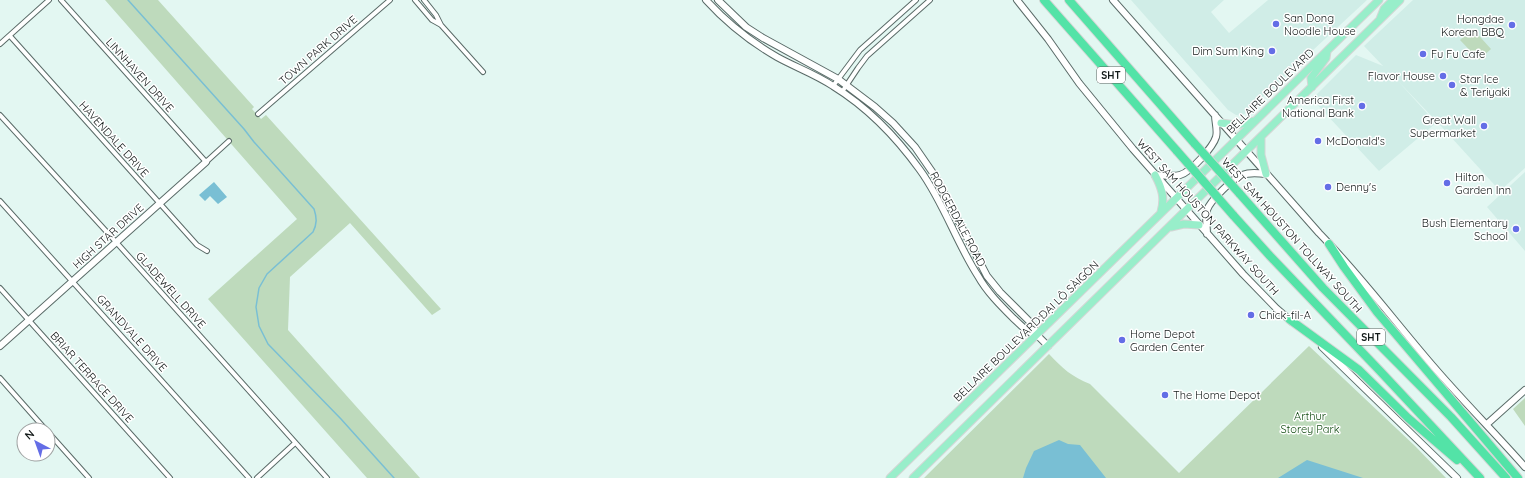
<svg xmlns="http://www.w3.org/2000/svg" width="1525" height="478" font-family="Quicksand,sans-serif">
<rect width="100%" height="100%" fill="#e3f7f2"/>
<!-- built -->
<path fill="#d0ede7" d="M 1131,0 L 1224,0 L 1211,12 L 1229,33 L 1268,0 L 1367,0 L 1242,116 L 1236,115 L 1228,110 Z
M 1413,0 L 1525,0 L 1525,168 L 1500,191 L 1440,125 L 1397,80 L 1436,123 L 1379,171 L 1312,99 L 1356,55 L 1383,66 L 1364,46 Z
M 1525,172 L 1525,251 L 1487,207 Z"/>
<!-- green -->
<path fill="#bedabc" d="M 105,0 L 158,0 L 254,107 L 252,109 L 261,119 L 266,115 L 441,309 L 432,315 L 350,223 L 290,277 L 288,330 L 420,478 L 367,478 L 208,299 L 297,219 Z
M 1473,29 L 1491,49 L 1479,60 L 1460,40 Z
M 1309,346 L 1415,446 L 1446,478 L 924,478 L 1049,354 C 1062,368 1072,377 1090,384 L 1179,473 Z
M 1525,398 L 1525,426 L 1513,409 Z"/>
<!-- water -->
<path fill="#79bfd4" d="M 214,182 L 227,197 L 218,204 L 210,196 L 205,201 L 199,195 Z
M 1059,440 L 1068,444 L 1080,445 L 1106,478 L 1023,478 L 1026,468 L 1034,451 Z
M 1307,460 L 1360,477 L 1363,478 L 1278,478 Z"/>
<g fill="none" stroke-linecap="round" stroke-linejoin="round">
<!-- stream -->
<path stroke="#79bfd4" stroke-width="1.5" d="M 128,0 L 244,129 L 254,142 L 314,209 C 317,218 317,224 313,232 L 267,274 L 259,288 L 256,307 L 259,326 L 268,344 L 341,419 L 394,478"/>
<defs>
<path id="street" d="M 61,0 L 206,162 L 229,141
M 415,0 L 432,20 L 441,25 L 483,72
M 424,0 L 436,15 L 441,25
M 10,36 L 197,245 L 207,251
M 0,44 L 49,0
M 833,86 L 860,50 L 916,0
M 842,92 L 858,68 L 867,56 L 930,0
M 258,114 L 390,0
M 0,115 L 116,242 L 327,478
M 0,201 L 249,478
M 0,288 L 170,478
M 0,378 L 46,430
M 48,432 L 89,478
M 257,478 L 295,443"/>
<path id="secondary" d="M 706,0 C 726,22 751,42 777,57 C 795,67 815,74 833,86 C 867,107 897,138 920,170 C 944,203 956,242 978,276 C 987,292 1000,305 1013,318 C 1021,325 1027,333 1037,335
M 718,0 L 746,27 L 763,38 L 838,79 L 875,107 L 893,123 L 915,147 L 935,176 L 987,276 L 1000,292 L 1033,325 L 1037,335 L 1048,346
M 1017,0 L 1048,39 L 1079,83 L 1133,149 L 1243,274 L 1276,308 L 1292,322
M 1113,0 L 1319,233 C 1360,275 1395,322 1433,366 C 1463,401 1495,433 1525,467
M 1155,175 C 1163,175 1173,177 1180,175 C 1191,172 1213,147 1216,137 C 1218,131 1215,122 1215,115
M 1207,234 C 1207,226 1205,217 1207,210 C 1210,201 1233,178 1242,175 C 1250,172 1258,173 1266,174
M 0,346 L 206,162
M 1322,347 L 1457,478
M 1487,424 L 1525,390"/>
<path id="primary" d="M 1380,19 L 1384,9 L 1393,0
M 1312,87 L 1311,78 L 1326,58 L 1327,51
M 1221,123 L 1236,125 L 1255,121
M 1261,137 L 1261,155 L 1266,174
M 1155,175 C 1162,188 1165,198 1161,212
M 1171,227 L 1184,224 L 1199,225
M 890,478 L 1379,0
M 913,478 L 1400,0"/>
<path id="highway" d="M 1044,0 L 1177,151
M 1069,0 L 1195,144
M 1239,193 L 1323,288 L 1451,417 L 1506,478
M 1233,215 L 1270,256 L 1380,371 L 1480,478
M 1329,244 L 1344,267 L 1377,312 L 1518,478
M 1289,319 L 1359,370 L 1408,418 L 1457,460"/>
</defs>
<!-- street casing -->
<use href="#street" stroke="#5a6b68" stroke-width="6"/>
<!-- secondary casing -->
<use href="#secondary" stroke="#5a6b68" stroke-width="8"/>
<!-- primary casing -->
<use href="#primary" stroke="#d4d6d5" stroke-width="9"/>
<!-- highway casing -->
<use href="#highway" stroke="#d4d6d5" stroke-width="10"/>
<!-- street -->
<use href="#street" stroke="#fff" stroke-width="4"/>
<!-- secondary -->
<use href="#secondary" stroke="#fff" stroke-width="6"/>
<!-- primary -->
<use href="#primary" stroke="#98eeca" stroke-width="7"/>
<!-- highway -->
<use href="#highway" stroke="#53e3a7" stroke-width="8"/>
<defs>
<path id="highway-bridge" d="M 1195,144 L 1239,193
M 1177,151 L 1233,215"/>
</defs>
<!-- highway-bridge casing -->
<use href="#highway-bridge" stroke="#d4d6d5" stroke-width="10" stroke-linecap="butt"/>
<!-- highway-bridge -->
<use href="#highway-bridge" stroke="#53e3a7" stroke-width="8"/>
</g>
<!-- markers -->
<g fill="#646de6" stroke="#fff" stroke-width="1.5">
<circle cx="1276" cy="24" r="4"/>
<circle cx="1512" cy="25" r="4"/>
<circle cx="1272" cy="51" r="4"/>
<circle cx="1423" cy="54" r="4"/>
<circle cx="1443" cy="76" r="4"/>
<circle cx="1452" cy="85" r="4"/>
<circle cx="1362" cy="106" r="4"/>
<circle cx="1484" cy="126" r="4"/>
<circle cx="1318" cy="141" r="4"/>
<circle cx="1447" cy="183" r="4"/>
<circle cx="1328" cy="187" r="4"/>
<circle cx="1516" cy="229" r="4"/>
<circle cx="1251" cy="315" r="4"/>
<circle cx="1122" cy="340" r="4"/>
<circle cx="1165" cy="395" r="4"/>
</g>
<g text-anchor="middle" stroke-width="3" stroke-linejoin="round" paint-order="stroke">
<!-- shield labels -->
<g fill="#fff" stroke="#595e5d" stroke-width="1">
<rect x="1097" y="67" width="28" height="16" rx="3"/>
<rect x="1357" y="329" width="28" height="16" rx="3"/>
</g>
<g font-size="10" font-weight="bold" fill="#121918">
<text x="1111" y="79">SHT</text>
<text x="1371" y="341">SHT</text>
</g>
<!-- poi labels -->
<g font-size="11" fill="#121918" stroke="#fff" text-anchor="start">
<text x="1284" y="22">San Dong<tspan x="1284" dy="13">Noodle House</tspan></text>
<text x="1504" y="23" text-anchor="end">Hongdae<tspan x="1504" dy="13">Korean BBQ</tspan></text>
<text x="1264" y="55" text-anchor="end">Dim Sum King</text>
<text x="1431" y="58">Fu Fu Cafe</text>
<text x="1435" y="80" text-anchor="end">Flavor House</text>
<text x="1460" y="83">Star Ice<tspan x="1460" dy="13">&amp; Teriyaki</tspan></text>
<text x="1354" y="104" text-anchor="end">America First<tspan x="1354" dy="13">National Bank</tspan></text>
<text x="1476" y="124" text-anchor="end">Great Wall<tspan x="1476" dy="13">Supermarket</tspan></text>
<text x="1326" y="145">McDonald's</text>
<text x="1455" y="181">Hilton<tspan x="1455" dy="13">Garden Inn</tspan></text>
<text x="1336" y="191">Denny's</text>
<text x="1508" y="227" text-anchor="end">Bush Elementary<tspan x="1508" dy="13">School</tspan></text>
<text x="1259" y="319">Chick-fil-A</text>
<text x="1130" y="338">Home Depot<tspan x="1130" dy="13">Garden Center</tspan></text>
<text x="1173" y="399">The Home Depot</text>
</g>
<!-- street labels -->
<g font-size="11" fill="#121918" stroke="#fff">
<text transform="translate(318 50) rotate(-41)" y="4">TOWN PARK DRIVE</text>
<text transform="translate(140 75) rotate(48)" y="4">LINNHAVEN DRIVE</text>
<text transform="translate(1270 91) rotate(-44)" y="4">BELLAIRE BOULEVARD</text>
<text transform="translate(114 139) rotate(48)" y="4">HAVENDALE DRIVE</text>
<text transform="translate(1208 217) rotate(48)" y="4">WEST SAM HOUSTON PARKWAY SOUTH</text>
<text transform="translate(958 219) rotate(62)" y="4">RODGERDALE ROAD</text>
<text transform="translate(1292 235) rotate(48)" y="4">WEST SAM HOUSTON TOLLWAY SOUTH</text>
<text transform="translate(108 236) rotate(-42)" y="4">HIGH STAR DRIVE</text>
<text transform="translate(171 290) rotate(48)" y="4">GLADEWELL DRIVE</text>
<text transform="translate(1026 331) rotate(-44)" y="4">BELLAIRE BOULEVARD;ĐẠI LỘ SÀIGÒN</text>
<text transform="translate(132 333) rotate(48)" y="4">GRANDVALE DRIVE</text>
<text transform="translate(92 377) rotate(48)" y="4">BRIAR TERRACE DRIVE</text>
</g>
<!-- park labels -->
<g font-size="11" fill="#124c12" stroke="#fff">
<text x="1310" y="420">Arthur<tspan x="1310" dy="13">Storey Park</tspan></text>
</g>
</g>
<!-- north arrow -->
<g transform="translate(36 442) rotate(319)"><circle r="19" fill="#ffffff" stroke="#a0a3a3"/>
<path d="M0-3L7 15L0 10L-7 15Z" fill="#646de6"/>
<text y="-6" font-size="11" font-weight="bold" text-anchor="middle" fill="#121918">N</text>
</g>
</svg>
